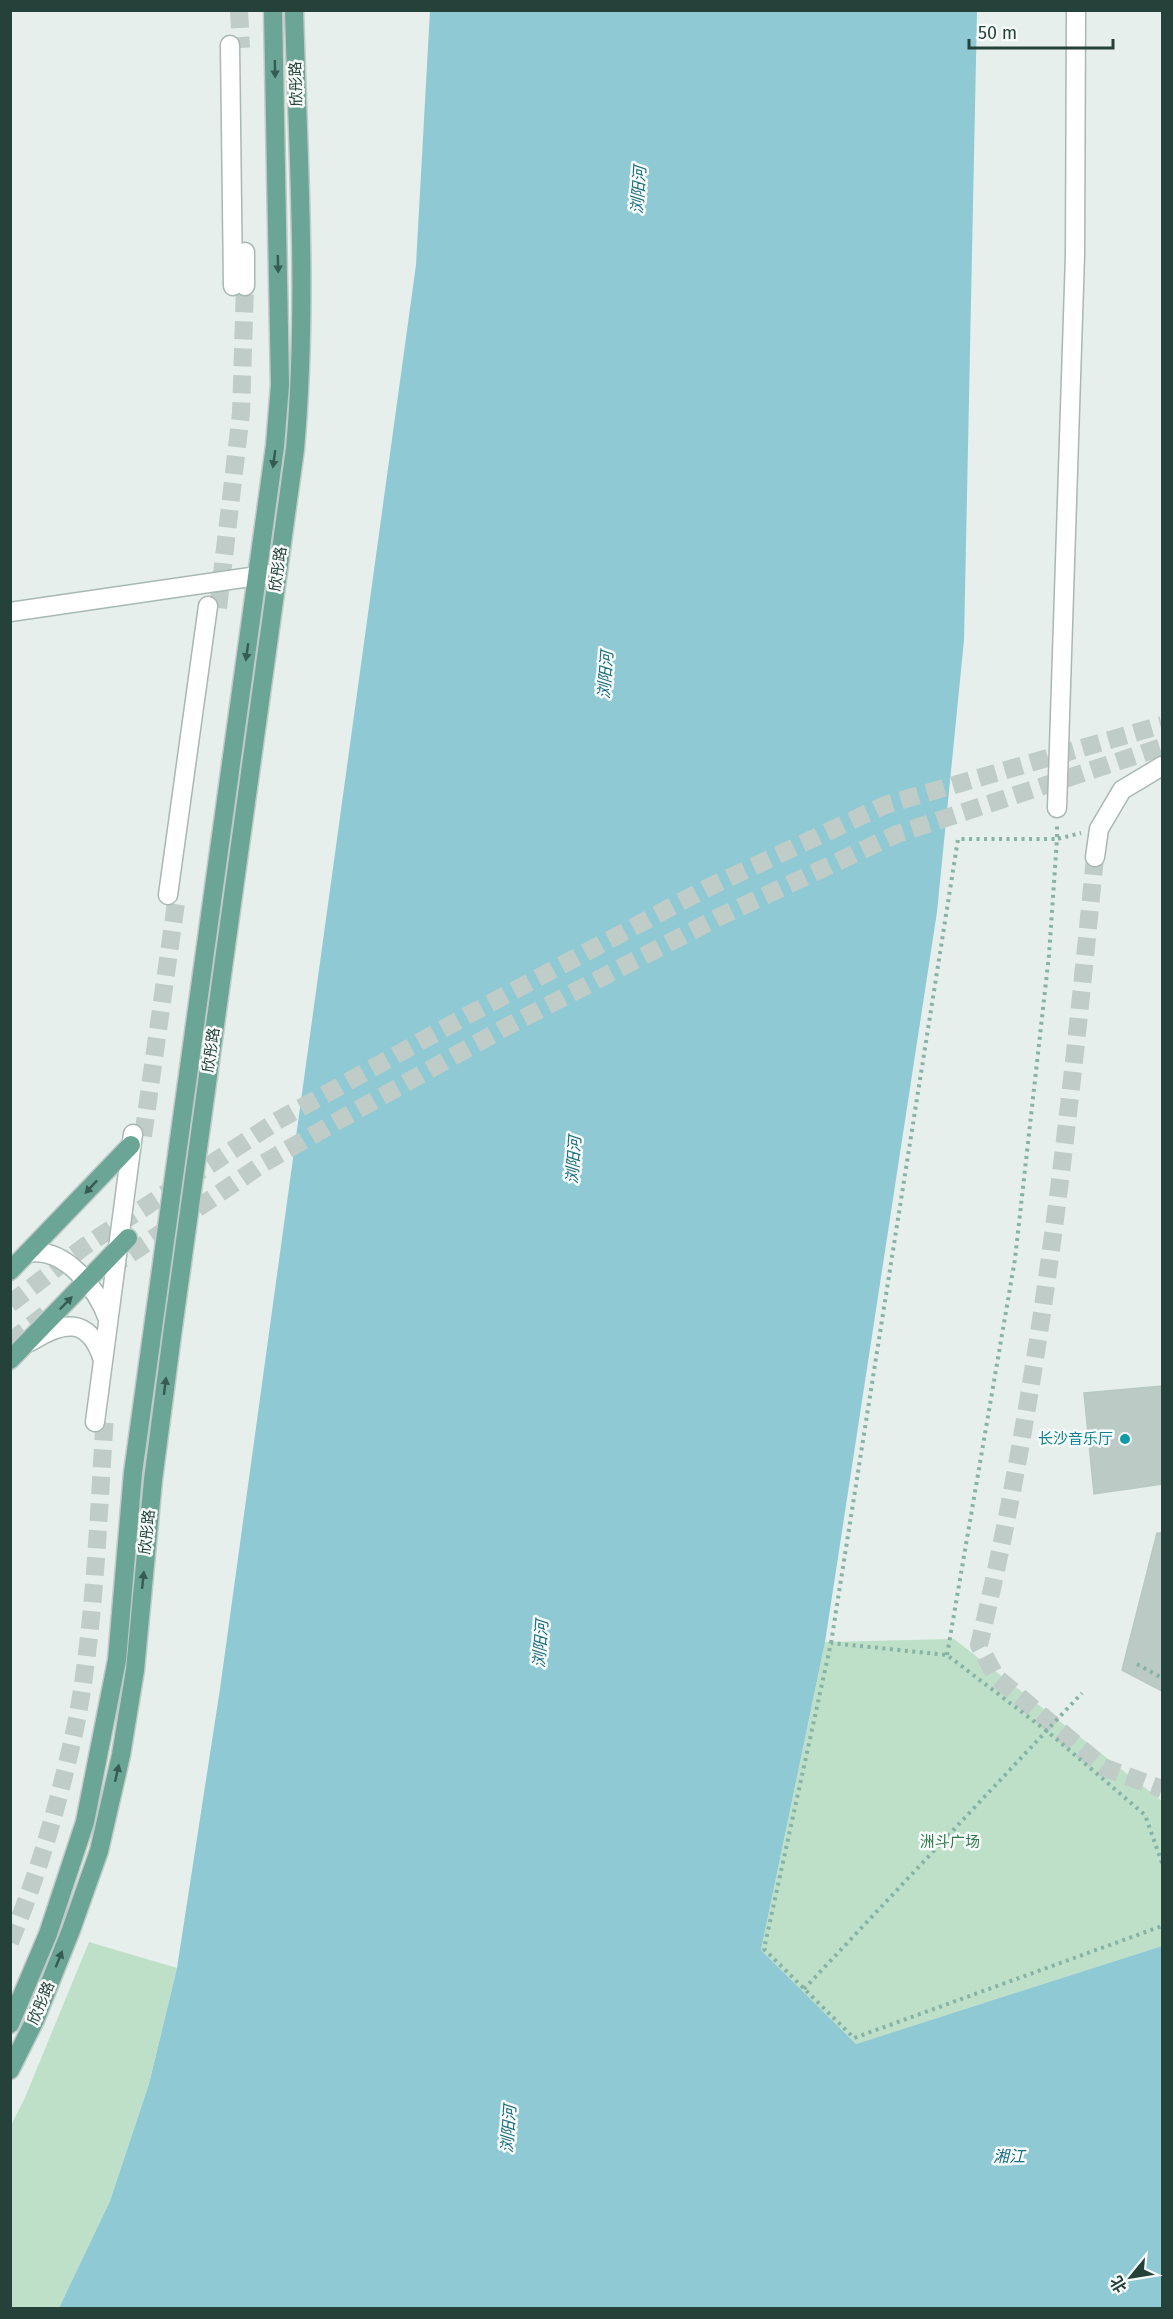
<svg xmlns="http://www.w3.org/2000/svg" width="1173" height="2319" font-family="'Fira Sans','Noto Sans SC',sans-serif">
<rect width="100%" height="100%" fill="#e6efeb"/>
<!-- green -->
<path fill="#bfe0c8" d="M 954,1639 L 1162,1801 L 1162,1946 L 856,2044 L 761,1950 L 825,1642 Z
M 89,1942 L 177,1968 L 149,2084 L 110,2201 L 59,2308 L 11,2308 L 11,2125 L 24,2100 Z"/>
<!-- water -->
<path fill="#8ec9d4" d="M 430,11 L 977,11 L 964,640 L 937,912 L 825,1642 L 761,1950 L 856,2044 L 1162,1946 L 1162,2308 L 59,2308 L 110,2201 L 149,2084 L 177,1968 L 220,1689 L 416,265 Z"/>
<!-- building -->
<path fill="#bbcac4" stroke="#b8c9c2" stroke-width="1.5" d="M 1162,1386 L 1162,1484 L 1094,1494 L 1084,1393 Z
M 1157,1533 L 1162,1533 L 1162,1691 L 1122,1670 Z"/>
<g fill="none" stroke-linecap="round" stroke-linejoin="round">
<!-- minor-tunnel -->
<path stroke="#bfccc8" stroke-width="18" stroke-dasharray="18 9" stroke-linecap="butt" d="M 239,10 L 241,48
M 218,608 L 241,413 L 245,286
M 1095,857 C 1069,1121 1041,1387 979,1645 L 996,1677 L 1103,1767 L 1162,1789
M 143,1136 L 177,896
M 10,1942 C 39,1874 59,1801 75,1729 C 95,1630 98,1517 105,1416"/>
<!-- major-tunnel -->
<path stroke="#bfccc8" stroke-width="18" stroke-dasharray="18 9" stroke-linecap="butt" d="M 108,1269 L 264,1163 L 334,1123 L 506,1027 L 719,917 L 897,834 L 1162,747
M 10,1304 L 85,1246 L 277,1121 L 470,1014 L 705,889 L 885,805 L 1162,725
M 10,1342 L 51,1310"/>
<defs>
<path id="minor" d="M 230,45 L 233,286
M 245,252 L 245,286
M 10,612 L 270,574
M 1057,808 L 1075,255 L 1076,10
M 1095,857 L 1099,829 L 1122,790 L 1162,766
M 168,895 L 208,606
M 28,1253 C 65,1246 97,1289 108,1319
M 30,1342 C 63,1321 89,1316 103,1360
M 95,1422 L 133,1134"/>
<path id="major" d="M 10,1271 L 131,1145
M 10,1360 L 128,1238
M 10,2024 L 48,1934 L 85,1822 L 117,1660 L 133,1473 L 275,446 L 280,385 L 273,10
M 10,2070 L 35,2020 L 71,1930 L 99,1851 L 121,1755 L 135,1670 L 153,1480 L 172,1335 L 295,449 C 308,303 298,156 294,10"/>
</defs>
<!-- minor casing -->
<use href="#minor" stroke="#a8b8b2" stroke-width="21"/>
<!-- major casing -->
<use href="#major" stroke="#c2cac8" stroke-width="21"/>
<!-- path -->
<path stroke="#86b3a5" stroke-width="4" stroke-dasharray="3 4.5" stroke-linecap="butt" d="M 831,1643 L 958,839 L 1057,839 L 1057,823
M 947,1655 L 1015,1259 L 1049,955 L 1057,839 L 1081,833
M 1137,1664 L 1162,1678
M 1162,1863 L 1145,1815 L 1048,1732 L 947,1655 L 831,1643 L 764,1949 L 854,2038 L 1162,1926
M 804,1989 L 1082,1693"/>
<!-- minor -->
<use href="#minor" stroke="#fff" stroke-width="18"/>
<!-- major -->
<use href="#major" stroke="#6aa596" stroke-width="18"/>
</g>
<!-- one-way arrows -->
<defs><path id="oneway-solid" d="M-6-.8H1V-3.2L6.5 0L1 3.2V.8H-6Z" transform="scale(1.5)"/></defs>
<g fill="#365b51">
<use href="#oneway-solid" transform="translate(275 69) rotate(89)"/>
<use href="#oneway-solid" transform="translate(278 264) rotate(89)"/>
<use href="#oneway-solid" transform="translate(274 459) rotate(98)"/>
<use href="#oneway-solid" transform="translate(247 652) rotate(98)"/>
<use href="#oneway-solid" transform="translate(91 1187) rotate(133)"/>
<use href="#oneway-solid" transform="translate(66 1303) rotate(-46)"/>
<use href="#oneway-solid" transform="translate(165 1386) rotate(-83)"/>
<use href="#oneway-solid" transform="translate(143 1580) rotate(-84)"/>
<use href="#oneway-solid" transform="translate(117 1773) rotate(-77)"/>
<use href="#oneway-solid" transform="translate(59 1959) rotate(-68)"/>
</g>
<!-- markers -->
<circle fill="#0f9aa8" stroke="#f7fbf9" stroke-width="2" cx="1125" cy="1439" r="6"/>
<g text-anchor="middle" stroke-width="5" stroke-linejoin="round" paint-order="stroke">
<!-- street labels -->
<g font-size="15" fill="#24423a" stroke="#f7fbf9">
<text transform="translate(296 84) rotate(-92)" y="5">欣彤路</text>
<text transform="translate(278 569) rotate(-82)" y="5">欣彤路</text>
<text transform="translate(211 1050) rotate(-82)" y="5">欣彤路</text>
<text transform="translate(147 1532) rotate(-84)" y="5">欣彤路</text>
<text transform="translate(41 2003) rotate(-67)" y="5">欣彤路</text>
</g>
<!-- culture labels -->
<g font-size="15" fill="#0d838f" stroke="#f7fbf9" text-anchor="end">
<text x="1113" y="1444">长沙音乐厅</text>
</g>
<!-- park labels -->
<g font-size="15" fill="#2d7a4b" stroke="#f7fbf9">
<text x="950" y="1847">洲斗广场</text>
</g>
<!-- water labels -->
<g font-size="16" font-style="italic" fill="#1c6f80" stroke="#f7fbf9">
<text transform="translate(638 190) rotate(-86)" y="6">浏阳河</text>
<text transform="translate(605 675) rotate(-86)" y="6">浏阳河</text>
<text transform="translate(573 1160) rotate(-86)" y="6">浏阳河</text>
<text transform="translate(540 1644) rotate(-86)" y="6">浏阳河</text>
<text transform="translate(508 2129) rotate(-86)" y="6">浏阳河</text>
<text x="1009" y="2162">湘江</text>
</g>
</g>
<!-- border -->
<rect width="1173" height="2319" fill="none" stroke="#24423a" stroke-width="24"/>
<!-- north arrow -->
<g transform="translate(1131 2277) rotate(240)" stroke="#f7fbf9" stroke-width="4.5" paint-order="stroke">
<path d="M0-4.5L10 22L0 15L-10 22Z" fill="#24423a"/>
<text y="-9" font-size="16" font-weight="bold" text-anchor="middle" fill="#24423a">北</text>
</g>
<!-- scale -->
<path d="M969 39v9h144v-9" fill="none" stroke="#24423a" stroke-width="3"/>
<text x="978" y="39" font-size="18" fill="#24423a" stroke="#f7fbf9" stroke-width="4.5" paint-order="stroke">50 m</text>
</svg>
